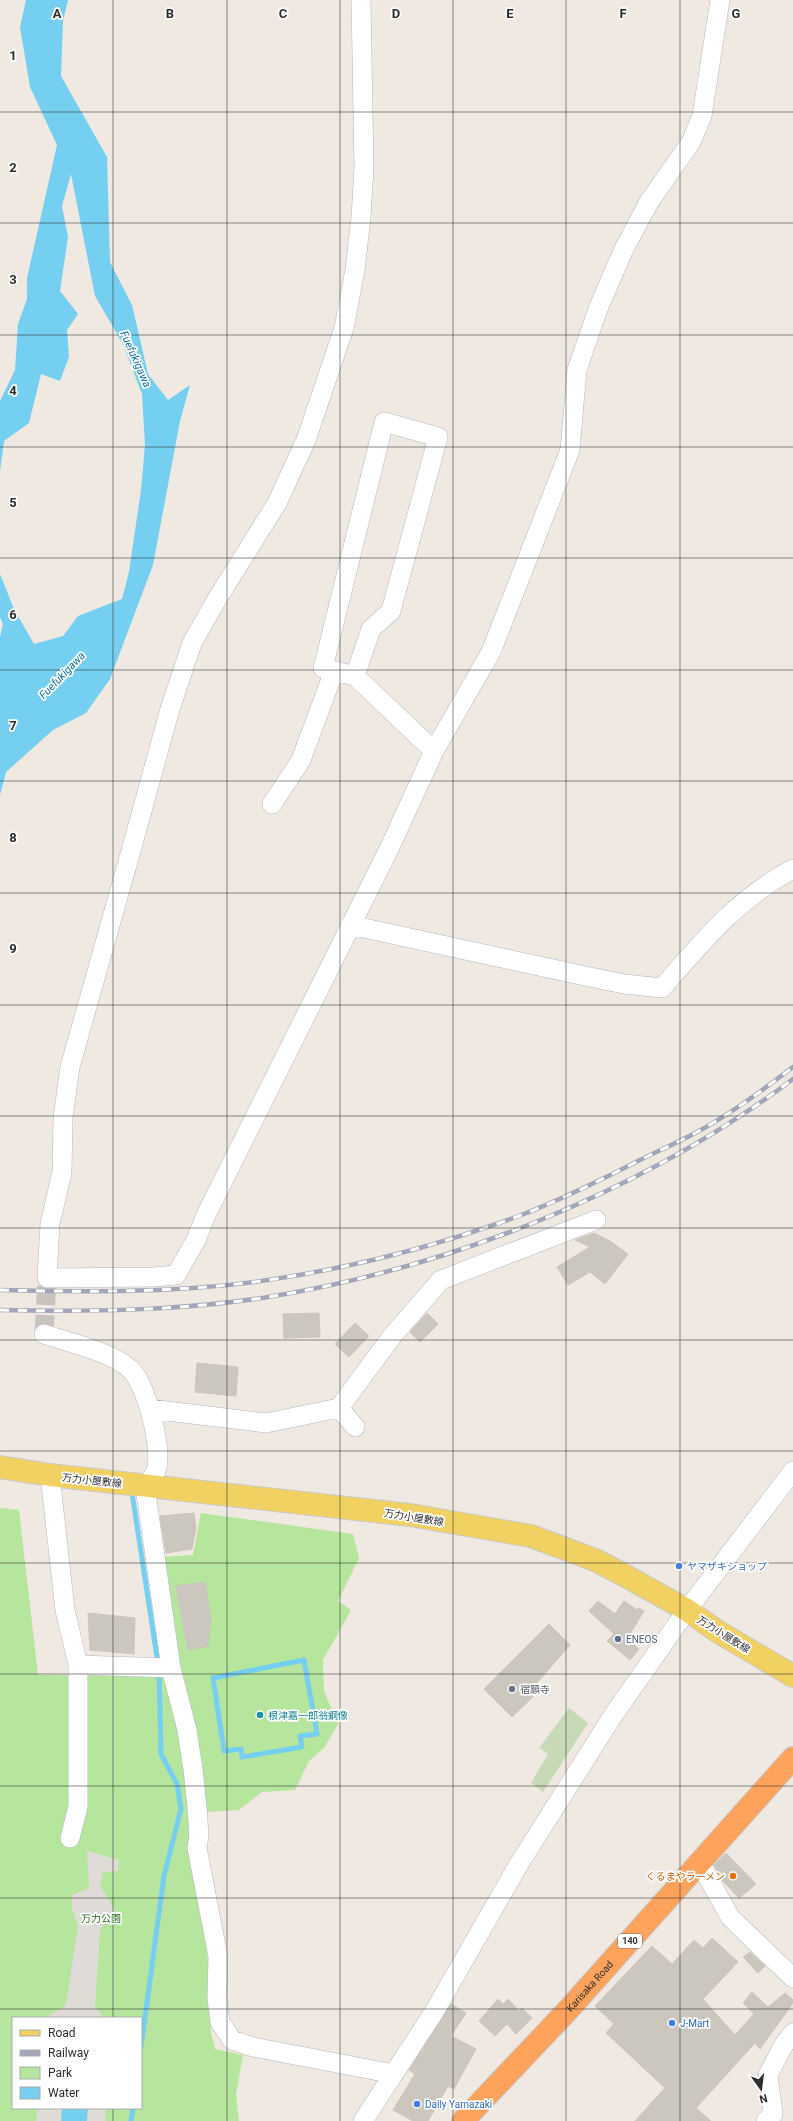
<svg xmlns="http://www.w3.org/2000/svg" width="793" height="2121" font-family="Roboto,'Noto Sans JP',sans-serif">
<rect width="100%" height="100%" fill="#efe9e1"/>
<!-- green -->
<path fill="#b6e59e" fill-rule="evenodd" d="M 0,1508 L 19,1510 L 38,1675 L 165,1676 L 161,1557 L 193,1555 L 201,1513 L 353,1534 L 359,1558 L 338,1601 L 351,1610 L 323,1660 L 324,1691 L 338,1724 L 324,1748 L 309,1761 L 295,1790 L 262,1792 L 239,1810 L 189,1813 L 210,1977 L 211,2033 L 215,2049 L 243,2055 L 236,2094 L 239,2121 L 0,2121 ZM 13,2018 L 141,2018 L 141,2108 L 13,2108 Z"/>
<!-- cemetery -->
<path fill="#c8d9b8" d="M 569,1708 L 588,1723 L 543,1792 L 531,1783 L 548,1754 L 539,1748 Z"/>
<!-- plaza -->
<path fill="#dfdcd8" d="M 87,1851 L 119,1860 L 118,1871 L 103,1872 L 100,1885 L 115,1910 L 100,1930 L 95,2007 L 104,2018 L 48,2018 L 48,2016 L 66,2005 L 78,1926 L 72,1908 L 72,1895 L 89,1888 Z
M 37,2108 L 106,2108 L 105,2121 L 36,2121 Z"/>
<!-- water -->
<path fill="#75cff0" d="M 26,0 L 68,0 L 63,21 L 61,76 L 107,157 L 110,262 L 132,305 L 148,374 L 168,400 L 190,385 L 180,421 L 153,565 L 110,679 L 86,713 L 53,730 L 6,772 L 0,795 L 0,637 L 3,624 L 0,617 L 0,574 L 14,609 L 34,644 L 63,636 L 78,616 L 122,599 L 129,572 L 141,490 L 145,445 L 142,394 L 123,344 L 95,296 L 71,174 L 62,206 L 68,237 L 60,291 L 78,314 L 67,330 L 69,357 L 60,381 L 41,374 L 29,423 L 4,441 L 0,471 L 0,401 L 15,370 L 18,324 L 27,299 L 27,278 L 57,145 L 30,87 L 20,27 Z
M 62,2108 L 88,2108 L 87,2121 L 61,2121 Z"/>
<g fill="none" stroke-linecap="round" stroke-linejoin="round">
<!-- stream -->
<path stroke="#75cff0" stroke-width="5" d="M 132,1493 L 158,1664
M 304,1660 L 317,1734 L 300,1736 L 302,1747 L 242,1757 L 241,1749 L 224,1751 L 213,1678 Z
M 141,2047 L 164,1876 L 181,1809 L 177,1784 L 161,1754 L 159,1672
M 131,2121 L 133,2108"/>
</g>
<!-- building -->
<path fill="#cbc7bf" stroke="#cbc5ba" d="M 594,1233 L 610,1241 L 628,1254 L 605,1284 L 590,1272 L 568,1285 L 557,1267 L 590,1247 L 575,1240 Z
M 319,1313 L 320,1337 L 284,1338 L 283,1314 Z
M 427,1313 L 438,1324 L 420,1342 L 410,1332 Z
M 355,1323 L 369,1336 L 349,1357 L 335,1344 Z
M 197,1363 L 238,1367 L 236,1396 L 195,1392 Z
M 194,1513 L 196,1528 L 192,1549 L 166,1553 L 160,1516 Z
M 205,1582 L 211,1620 L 208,1646 L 188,1650 L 176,1586 Z
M 598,1601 L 615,1614 L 624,1601 L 637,1610 L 639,1608 L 644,1611 L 627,1639 L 639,1649 L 630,1660 L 607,1641 L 614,1634 L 589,1611 Z
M 88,1613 L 135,1618 L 134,1654 L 90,1650 Z
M 549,1624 L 570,1645 L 535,1685 L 540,1690 L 512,1717 L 484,1689 Z
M 726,1853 L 756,1884 L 739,1898 L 722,1880 L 714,1865 Z
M 712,1938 L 738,1962 L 703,1999 L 735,2035 L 754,2014 L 743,2003 L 752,1992 L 768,2007 L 785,1993 L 793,2000 L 793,2003 L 760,2049 L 755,2043 L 696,2108 L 711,2121 L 635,2121 L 665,2088 L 606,2033 L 614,2024 L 595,2006 L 652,1946 L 672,1964 L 694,1940 L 703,1948 Z
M 750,1952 L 765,1966 L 758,1973 L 743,1957 Z
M 498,1999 L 503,2004 L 508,1999 L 519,2011 L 522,2008 L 532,2018 L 516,2034 L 507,2024 L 495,2036 L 479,2021 Z
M 451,2004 L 466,2013 L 451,2036 L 476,2049 L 454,2089 L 448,2086 L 428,2121 L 413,2121 L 393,2110 L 415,2074 L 409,2070 Z"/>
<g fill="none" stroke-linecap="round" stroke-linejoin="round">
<!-- minor-tunnel -->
<path stroke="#c8c4bd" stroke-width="19" stroke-dasharray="19 10" stroke-linecap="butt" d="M 44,1334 L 47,1278"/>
<defs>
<path id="minor" d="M 361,0 L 364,168 L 361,217 L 355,270 L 344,328 L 306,440 L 277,503 L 217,599 L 192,643 L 170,709 L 132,847 L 70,1067 L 63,1118 L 62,1172 L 50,1224 L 47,1278 L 153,1277 L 176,1275 L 196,1240 L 205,1217 L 389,849 L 434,751 L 491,652 L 570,450 L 577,370 L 598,309 L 623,251 L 649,202 L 691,142 L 702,116 L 720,0
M 355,676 L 371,629 L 391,611 L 438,437 L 384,422 L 323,668 L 355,676 L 434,751
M 272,804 L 301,760 L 334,671
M 350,925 L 585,976 L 624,984 L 662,988 C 701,943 739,897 793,869
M 44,1334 C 67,1342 115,1353 131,1370 C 147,1386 163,1450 156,1471 C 154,1476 148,1482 145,1486 L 171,1668 L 187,1730 L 193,1769 L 197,1807 L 199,1836 L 197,1848 L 218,1956 L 217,1998 L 220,2022 L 232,2040 L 253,2047 L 394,2074
M 150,1409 L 266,1423 L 339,1408
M 355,1427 L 339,1408 L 393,1335 L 441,1280 L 596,1220
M 50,1475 L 65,1610 L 78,1665 L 78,1807 L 70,1838
M 78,1665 L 171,1668
M 700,1863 L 730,1917 L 793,1978
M 363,2121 L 434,2012 L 519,1864 L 614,1714 L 687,1610 L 793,1471
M 766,2121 L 773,2114 L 768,2075 L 783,2046 L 793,2033"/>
<path id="major" d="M 0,1467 L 50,1475 L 410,1515 L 531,1536 L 595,1560 L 622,1574 L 687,1610 L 717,1631 L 793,1676"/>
<g id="highway">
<path id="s1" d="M 463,2121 L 568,2010 L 793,1758"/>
</g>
</defs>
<!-- minor casing -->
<use href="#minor" stroke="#b4b7c1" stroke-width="20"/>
<!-- major casing -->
<use href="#major" stroke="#c9c9c9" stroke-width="24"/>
<!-- highway casing -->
<use href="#highway" stroke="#c9c9c9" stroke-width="24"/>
<!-- minor -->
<use href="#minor" stroke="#fff" stroke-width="19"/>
<!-- major -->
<use href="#major" stroke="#f2d163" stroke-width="22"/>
<!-- highway -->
<use href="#highway" stroke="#ffa35c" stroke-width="22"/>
<defs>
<path id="rail" d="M 0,1290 C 87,1292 175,1293 261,1281 C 348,1269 437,1246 519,1216 C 560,1200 599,1181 638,1161 C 658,1151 679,1142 699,1131 C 732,1113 763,1090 793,1067
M 0,1310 C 87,1312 175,1311 262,1298 C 447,1269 643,1192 793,1079"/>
</defs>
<!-- rail casing -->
<use href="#rail" stroke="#a3a6b8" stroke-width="4.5"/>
<!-- rail -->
<use href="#rail" stroke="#fff" stroke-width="3" stroke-dasharray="9" stroke-linecap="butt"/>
</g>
<!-- grid -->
<path fill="none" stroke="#2e2e2e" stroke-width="1" stroke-opacity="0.55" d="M 113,0 L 113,2018M 227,0 L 227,2121M 340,0 L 340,2121M 453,0 L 453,2121M 566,0 L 566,2121M 680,0 L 680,2121M 0,112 L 793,112M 0,223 L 793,223M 0,335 L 793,335M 0,447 L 793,447M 0,558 L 793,558M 0,670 L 793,670M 0,781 L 793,781M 0,893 L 793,893M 0,1005 L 793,1005M 0,1116 L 793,1116M 0,1228 L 793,1228M 0,1340 L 793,1340M 0,1451 L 793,1451M 0,1563 L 793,1563M 0,1674 L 793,1674M 0,1786 L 793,1786M 0,1898 L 793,1898M 0,2009 L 793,2009M 113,2108 L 113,2121"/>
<!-- markers -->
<g fill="#3f7fe0" stroke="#fff" stroke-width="1.5">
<circle cx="679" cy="1566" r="4"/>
<circle cx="672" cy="2023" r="4"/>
<circle cx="417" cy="2104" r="4"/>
</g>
<circle fill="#5c6f8a" stroke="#fff" stroke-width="1.5" cx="618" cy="1639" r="4"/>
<circle fill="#6b7280" stroke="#fff" stroke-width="1.5" cx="512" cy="1689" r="4"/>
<circle fill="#0f9aa8" stroke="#fff" stroke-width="1.5" cx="260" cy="1715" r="4"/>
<circle fill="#e8710a" stroke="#fff" stroke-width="1.5" cx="733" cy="1876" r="4"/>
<g text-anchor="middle" stroke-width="3.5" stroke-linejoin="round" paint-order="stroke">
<!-- shield labels -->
<rect fill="#fff" stroke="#6d6d6d" stroke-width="1" x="618" y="1934" width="24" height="14" rx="3"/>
<g font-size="9" font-weight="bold" fill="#2e2e2e">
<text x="630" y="1944">140</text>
</g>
<!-- street labels -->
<g font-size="10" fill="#2e2e2e" stroke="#fff">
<text transform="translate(92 1480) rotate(6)" y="4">万力小屋敷線</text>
<text transform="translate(414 1517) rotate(9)" y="4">万力小屋敷線</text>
<text transform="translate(724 1634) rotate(32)" y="4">万力小屋敷線</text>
<text dy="4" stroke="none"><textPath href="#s1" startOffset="185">Karisaka Road</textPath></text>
</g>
<!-- shop labels -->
<g font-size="10" fill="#366cbe" stroke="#fff" text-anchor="start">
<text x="687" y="1570">ヤマザキショップ</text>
<text x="680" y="2027">J-Mart</text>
<text x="425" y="2108">Daily Yamazaki</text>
</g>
<!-- service labels -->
<g font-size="10" fill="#4e5e75" stroke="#fff" text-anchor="start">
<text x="626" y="1643">ENEOS</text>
</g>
<!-- worship labels -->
<g font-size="10" fill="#5b616d" stroke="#fff" text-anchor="start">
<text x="520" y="1693">宿願寺</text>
</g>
<!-- culture labels -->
<g font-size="10" fill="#0d838f" stroke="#fff" text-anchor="start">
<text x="268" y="1719">根津嘉一郎翁銅像</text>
</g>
<!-- food labels -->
<g font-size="10" fill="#c56008" stroke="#fff" text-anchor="end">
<text x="725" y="1880">くるまやラーメン</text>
</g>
<!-- park labels -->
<g font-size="10" fill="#2c6e1b" stroke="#fff">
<text x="101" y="1922">万力公園</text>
</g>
<!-- water labels -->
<g font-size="11" font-style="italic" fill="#0d6fa3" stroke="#fff">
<text transform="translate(136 359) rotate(66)" y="4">Fuefukigawa</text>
<text transform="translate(62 675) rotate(-46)" y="4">Fuefukigawa</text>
</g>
</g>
<g font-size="13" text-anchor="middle" font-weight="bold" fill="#2e2e2e" stroke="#fff" stroke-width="3.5" stroke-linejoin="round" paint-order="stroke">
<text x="57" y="18">A</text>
<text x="170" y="18">B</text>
<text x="283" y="18">C</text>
<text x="396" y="18">D</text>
<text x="510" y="18">E</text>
<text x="623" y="18">F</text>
<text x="736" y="18">G</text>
<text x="13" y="60">1</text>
<text x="13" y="172">2</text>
<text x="13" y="284">3</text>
<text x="13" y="395">4</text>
<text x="13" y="507">5</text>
<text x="13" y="619">6</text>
<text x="13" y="730">7</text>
<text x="13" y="842">8</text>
<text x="13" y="953">9</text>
</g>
<!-- legend -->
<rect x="12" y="2017" width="130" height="92" fill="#ffffff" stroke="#ababab"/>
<rect x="20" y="2030" width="20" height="6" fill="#f2d163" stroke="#ababab"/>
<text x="48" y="2037" font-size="12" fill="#2e2e2e">Road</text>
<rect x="20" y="2050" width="20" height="6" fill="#a3a6b8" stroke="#ababab"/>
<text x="48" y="2057" font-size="12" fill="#2e2e2e">Railway</text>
<rect x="20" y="2067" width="20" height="12" fill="#b6e59e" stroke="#ababab"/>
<text x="48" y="2077" font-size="12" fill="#2e2e2e">Park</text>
<rect x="20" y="2087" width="20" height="12" fill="#75cff0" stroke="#ababab"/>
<text x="48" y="2097" font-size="12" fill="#2e2e2e">Water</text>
<!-- north arrow -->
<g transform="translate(761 2089) rotate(166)" stroke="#ffffff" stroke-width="3" paint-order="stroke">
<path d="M0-3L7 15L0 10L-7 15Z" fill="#2e2e2e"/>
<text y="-6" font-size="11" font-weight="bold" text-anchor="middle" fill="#2e2e2e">N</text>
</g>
</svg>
